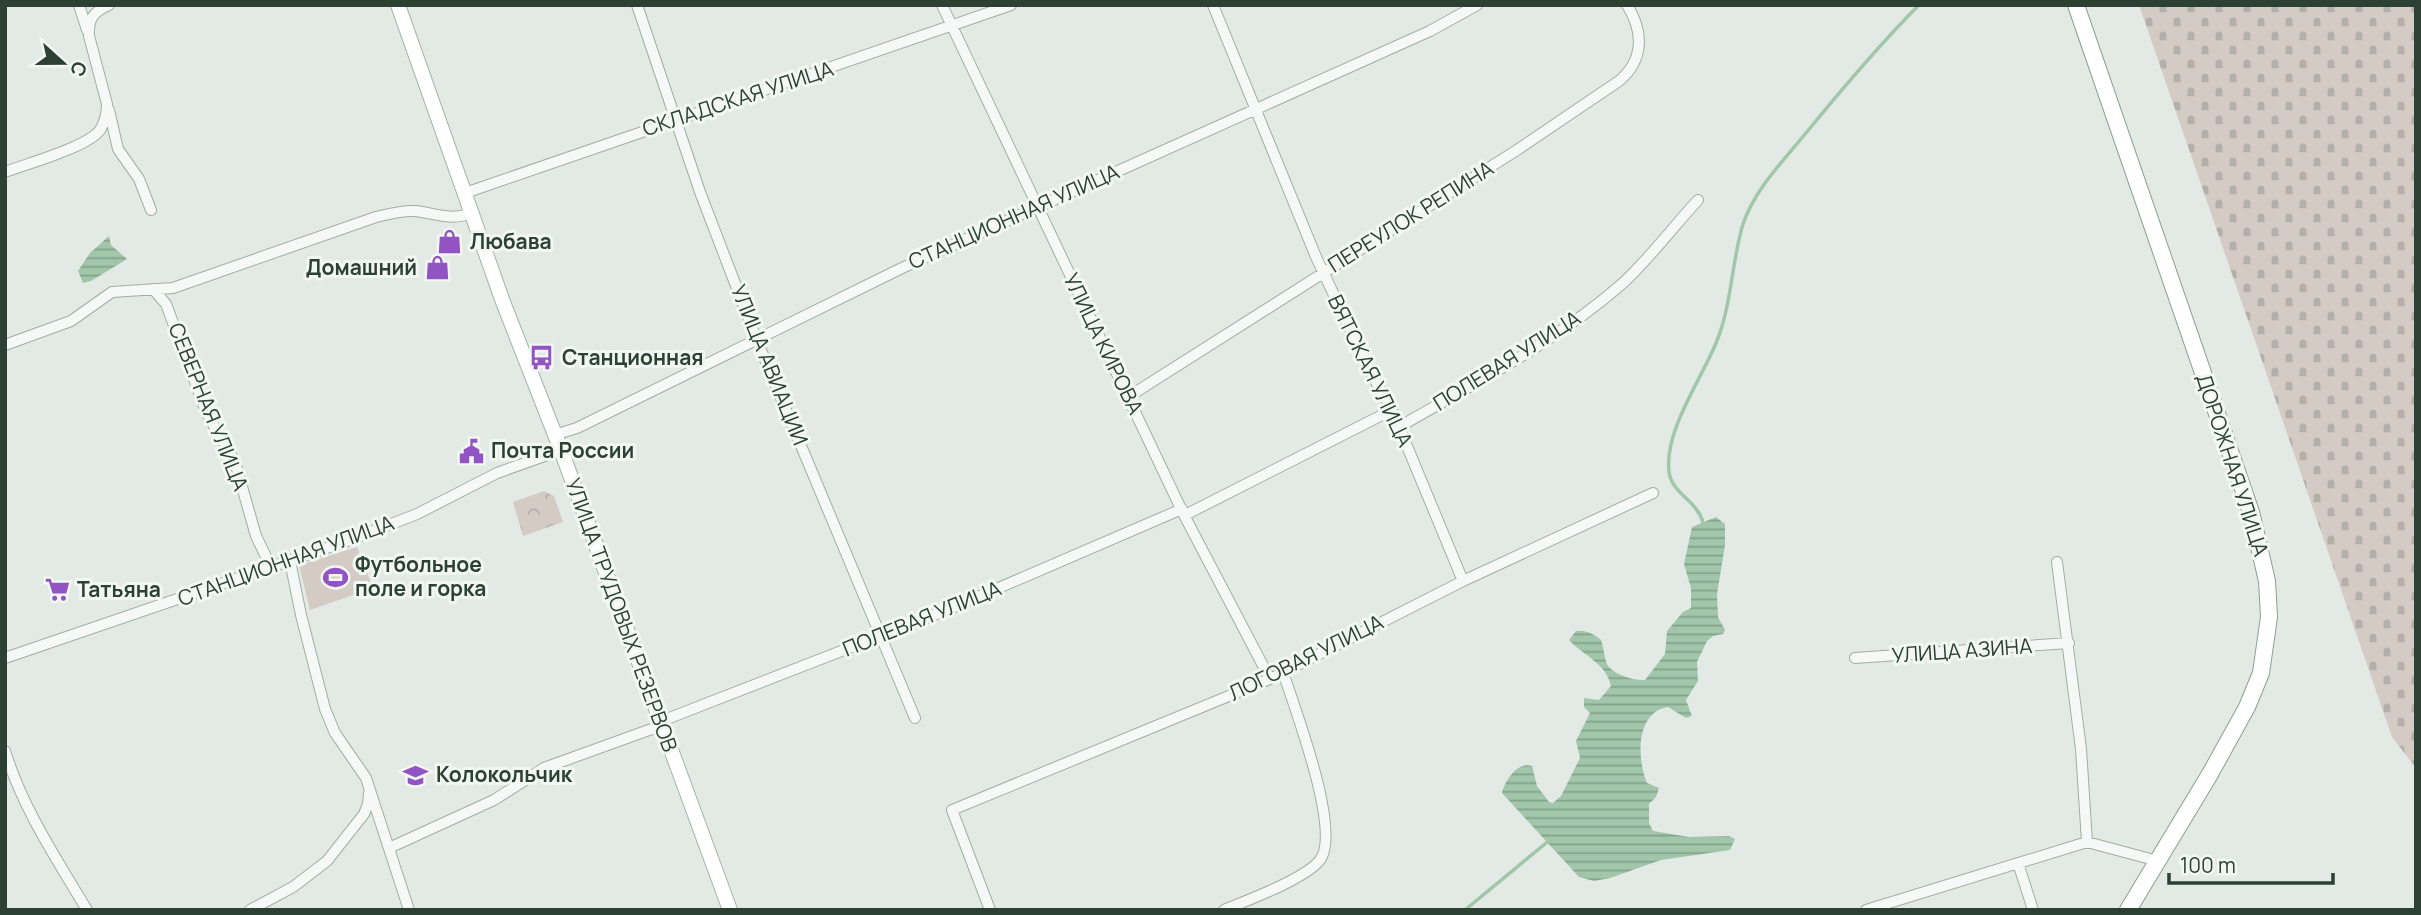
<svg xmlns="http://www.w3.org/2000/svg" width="2421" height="915" font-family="Manrope,sans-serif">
<defs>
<pattern id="cemetery-stones" width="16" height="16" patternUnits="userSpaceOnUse" patternTransform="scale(1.75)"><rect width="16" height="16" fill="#d3cbc4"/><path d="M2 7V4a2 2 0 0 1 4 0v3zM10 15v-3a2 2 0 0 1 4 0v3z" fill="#b5afa9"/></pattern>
<pattern id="park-crowns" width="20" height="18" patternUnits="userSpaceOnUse" patternTransform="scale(1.75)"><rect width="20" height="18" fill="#d3cbc4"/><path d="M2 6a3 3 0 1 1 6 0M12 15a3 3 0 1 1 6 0" fill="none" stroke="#b5afa9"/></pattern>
<pattern id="water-rules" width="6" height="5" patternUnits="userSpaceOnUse" patternTransform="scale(1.75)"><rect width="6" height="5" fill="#a1c6a9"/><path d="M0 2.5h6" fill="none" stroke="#83a28a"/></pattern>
</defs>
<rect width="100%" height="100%" fill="#e3eae5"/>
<!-- cemetery -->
<path fill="url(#cemetery-stones)" d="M 2139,5 L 2416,5 L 2416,768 L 2392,737 Z"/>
<!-- park -->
<path fill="url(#park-crowns)" d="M 544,491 L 554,496 L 563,522 L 523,536 L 513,502 Z"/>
<!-- garden -->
<path fill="#d3cbc4" d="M 357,547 L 373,588 L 310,610 L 299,565 Z"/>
<!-- water -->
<path fill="url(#water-rules)" d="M 109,236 L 111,245 L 127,259 L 91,281 L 83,283 L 78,271 L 90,253 Z
M 1716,517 L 1725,524 L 1725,545 L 1717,594 L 1718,617 L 1725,630 L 1723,634 L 1713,636 L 1707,641 L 1697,662 L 1698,681 L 1686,700 L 1692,716 L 1686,718 L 1668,707 C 1635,712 1637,760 1647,783 L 1659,788 L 1656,797 L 1649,804 L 1649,823 L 1653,831 L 1689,837 L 1729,836 L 1735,839 L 1730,850 L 1661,860 L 1610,878 L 1594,881 L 1579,877 L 1502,793 C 1505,780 1518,761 1532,766 L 1537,786 L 1549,802 L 1553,803 L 1561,796 L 1580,758 L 1576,741 L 1590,713 L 1584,707 L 1584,698 L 1599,700 L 1611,686 C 1606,663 1584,656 1569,640 L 1576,631 C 1587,630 1593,634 1601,640 C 1604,648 1604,657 1607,664 C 1612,674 1634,681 1645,680 L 1665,654 L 1667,631 L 1683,612 L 1691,608 L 1691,588 L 1684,564 L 1692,527 Z"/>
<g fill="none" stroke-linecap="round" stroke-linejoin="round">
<!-- stream -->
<path stroke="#a1c6a9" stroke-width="3.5" d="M 1703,523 C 1698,501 1672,494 1669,472 C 1664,431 1701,380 1716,343 C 1732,305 1731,264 1743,224 C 1755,189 1783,161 1806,133 C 1842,89 1879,45 1919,5
M 1465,910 L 1551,839"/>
<defs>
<path id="minor" d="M 79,5 L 87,30
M 637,5 L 700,192 L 756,338 L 915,718
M 942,5 L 1183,513 L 1270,679
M 1213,5 L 1316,257 L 1371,373 L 1392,410 L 1463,581
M 109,110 L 118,149 L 139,179 L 151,210
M 5,172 C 26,164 88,147 100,130 C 105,122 107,113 107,104 L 89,36 C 88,19 93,12 109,5
M 465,193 L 1011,5
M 153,289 L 166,304 L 207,414 L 235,462 L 256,536 L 271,567
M 5,345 L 71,321 L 112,292 L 173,288 L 376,217 C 388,214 403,210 416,211 C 437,214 451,221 472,213
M 1128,397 L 1517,150 L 1619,81 C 1644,60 1644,32 1627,5
M 1399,427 C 1475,383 1556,342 1623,283 C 1650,258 1673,227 1698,200
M 554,435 L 577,428 L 902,268 L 1430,31 L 1477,5
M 1185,515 L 1392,410
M 290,561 L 301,615 L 325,709 L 335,733 L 366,778 L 409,910
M 2057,562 L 2081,749 L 2087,842
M 5,658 L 350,540 L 417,514 L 497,473 L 561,450
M 1855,658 L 2069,643
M 659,722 L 952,608 L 1182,509
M 5,751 C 23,809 56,858 87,910
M 389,848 L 494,800 L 544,768 L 660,726
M 2018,863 L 2033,910
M 250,910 L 293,887 L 327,861 L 364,814 L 368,804 L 369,793
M 990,910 L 952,810 L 1270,679 L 1463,581 L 1653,493
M 1224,910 C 1248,900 1305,879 1320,860 C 1342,831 1294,707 1283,672
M 1866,910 L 2087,842 L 2158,861"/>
<path id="major" d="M 398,5 L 503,302 L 561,450 L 730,910"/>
<path id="highway" d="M 2076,5 L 2251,512 L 2267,581 L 2269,617 L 2261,673 L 2247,707 L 2210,774 L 2128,910"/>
</defs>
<!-- minor casing -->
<use href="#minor" stroke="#a1ada5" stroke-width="12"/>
<!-- major casing -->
<use href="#major" stroke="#a3b4a8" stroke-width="16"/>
<!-- highway casing -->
<use href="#highway" stroke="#8b9f91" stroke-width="18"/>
<!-- minor -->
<use href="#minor" stroke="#f5f8f6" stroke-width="10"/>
<!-- major -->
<use href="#major" stroke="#fff" stroke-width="14"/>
<!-- highway -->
<use href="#highway" stroke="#fff" stroke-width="16"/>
</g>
<!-- icons -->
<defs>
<symbol id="shop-bare" viewBox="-9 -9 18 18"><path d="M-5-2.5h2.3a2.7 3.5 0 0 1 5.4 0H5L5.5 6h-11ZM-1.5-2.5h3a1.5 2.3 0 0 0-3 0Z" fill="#9253c3" stroke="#f2f7f4" stroke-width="2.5" paint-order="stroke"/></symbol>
<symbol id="bus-bare" viewBox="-9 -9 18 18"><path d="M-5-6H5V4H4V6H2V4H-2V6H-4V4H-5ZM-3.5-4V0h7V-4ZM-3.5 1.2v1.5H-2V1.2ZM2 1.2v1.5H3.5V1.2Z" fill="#9253c3" stroke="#f2f7f4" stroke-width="2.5" paint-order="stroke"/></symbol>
<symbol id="civic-bare" viewBox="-9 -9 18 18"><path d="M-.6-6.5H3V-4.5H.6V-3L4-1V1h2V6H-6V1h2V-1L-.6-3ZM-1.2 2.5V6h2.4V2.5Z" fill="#9253c3" stroke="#f2f7f4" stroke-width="2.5" paint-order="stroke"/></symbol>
<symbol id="stadium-bare" viewBox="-9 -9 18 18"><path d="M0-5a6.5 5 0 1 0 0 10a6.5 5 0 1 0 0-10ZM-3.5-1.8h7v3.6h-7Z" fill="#9253c3" stroke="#f2f7f4" stroke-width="2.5" paint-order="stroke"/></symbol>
<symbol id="supermarket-bare" viewBox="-9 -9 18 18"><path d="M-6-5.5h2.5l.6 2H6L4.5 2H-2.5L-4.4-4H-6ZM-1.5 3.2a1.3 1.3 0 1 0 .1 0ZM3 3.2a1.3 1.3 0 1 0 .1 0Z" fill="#9253c3" stroke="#f2f7f4" stroke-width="2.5" paint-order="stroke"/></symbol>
<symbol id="school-bare" viewBox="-9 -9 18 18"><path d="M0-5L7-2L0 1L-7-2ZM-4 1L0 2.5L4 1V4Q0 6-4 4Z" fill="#9253c3" stroke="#f2f7f4" stroke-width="2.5" paint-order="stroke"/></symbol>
</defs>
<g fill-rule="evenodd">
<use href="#shop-bare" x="432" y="224" width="35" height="35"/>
<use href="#shop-bare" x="420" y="250" width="35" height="35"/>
<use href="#bus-bare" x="524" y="340" width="35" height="35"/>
<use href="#civic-bare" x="454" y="434" width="35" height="35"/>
<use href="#stadium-bare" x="318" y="560" width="35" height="35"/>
<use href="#supermarket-bare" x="40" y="572" width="35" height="35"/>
<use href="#school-bare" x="398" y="758" width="35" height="35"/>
</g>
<g text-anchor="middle" stroke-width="6" stroke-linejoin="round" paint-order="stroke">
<!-- street labels -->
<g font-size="21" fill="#2c4033" stroke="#f2f7f4">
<text transform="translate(738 99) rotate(-18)" y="7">СКЛАДСКАЯ УЛИЦА</text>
<text transform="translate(1014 217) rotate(-24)" y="7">СТАНЦИОННАЯ УЛИЦА</text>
<text transform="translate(1411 217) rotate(-32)" y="7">ПЕРЕУЛОК РЕПИНА</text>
<text transform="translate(1103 344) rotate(64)" y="7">УЛИЦА КИРОВА</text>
<text transform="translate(1507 361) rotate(-32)" y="7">ПОЛЕВАЯ УЛИЦА</text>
<text transform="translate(769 365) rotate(68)" y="7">УЛИЦА АВИАЦИИ</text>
<text transform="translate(1370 371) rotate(64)" y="7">ВЯТСКАЯ УЛИЦА</text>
<text transform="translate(208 407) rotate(68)" y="7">СЕВЕРНАЯ УЛИЦА</text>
<text transform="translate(2232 465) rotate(72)" y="7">ДОРОЖНАЯ УЛИЦА</text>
<text transform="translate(286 561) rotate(-20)" y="7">СТАНЦИОННАЯ УЛИЦА</text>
<text transform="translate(621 615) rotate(70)" y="7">УЛИЦА ТРУДОВЫХ РЕЗЕРВОВ</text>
<text transform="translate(922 619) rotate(-22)" y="7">ПОЛЕВАЯ УЛИЦА</text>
<text transform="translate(1962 651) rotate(-4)" y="7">УЛИЦА АЗИНА</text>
<text transform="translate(1306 658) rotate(-26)" y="7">ЛОГОВАЯ УЛИЦА</text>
</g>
<!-- poi labels -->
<g font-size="21" font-weight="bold" fill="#2c4033" stroke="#f2f7f4" text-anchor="start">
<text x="470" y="249">Любава</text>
<text x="417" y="275" text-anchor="end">Домашний</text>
<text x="562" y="365">Станционная</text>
<text x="491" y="458">Почта России</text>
<text x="355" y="572">Футбольное<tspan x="355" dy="24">поле и горка</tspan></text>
<text x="77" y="597">Татьяна</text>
<text x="436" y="782">Колокольчик</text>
</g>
</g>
<!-- border -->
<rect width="2421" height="915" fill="none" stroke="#2c4033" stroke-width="14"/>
<!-- north arrow -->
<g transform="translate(63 63) rotate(111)" stroke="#f2f7f4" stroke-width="5" paint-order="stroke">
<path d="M0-5L12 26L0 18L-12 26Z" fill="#2c4033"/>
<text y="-10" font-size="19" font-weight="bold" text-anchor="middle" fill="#2c4033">С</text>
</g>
<!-- scale -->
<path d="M2169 873v10h164v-10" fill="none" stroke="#2c4033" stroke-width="3.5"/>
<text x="2180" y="873" font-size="21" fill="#2c4033" stroke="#f2f7f4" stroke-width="5" paint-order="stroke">100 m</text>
</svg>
